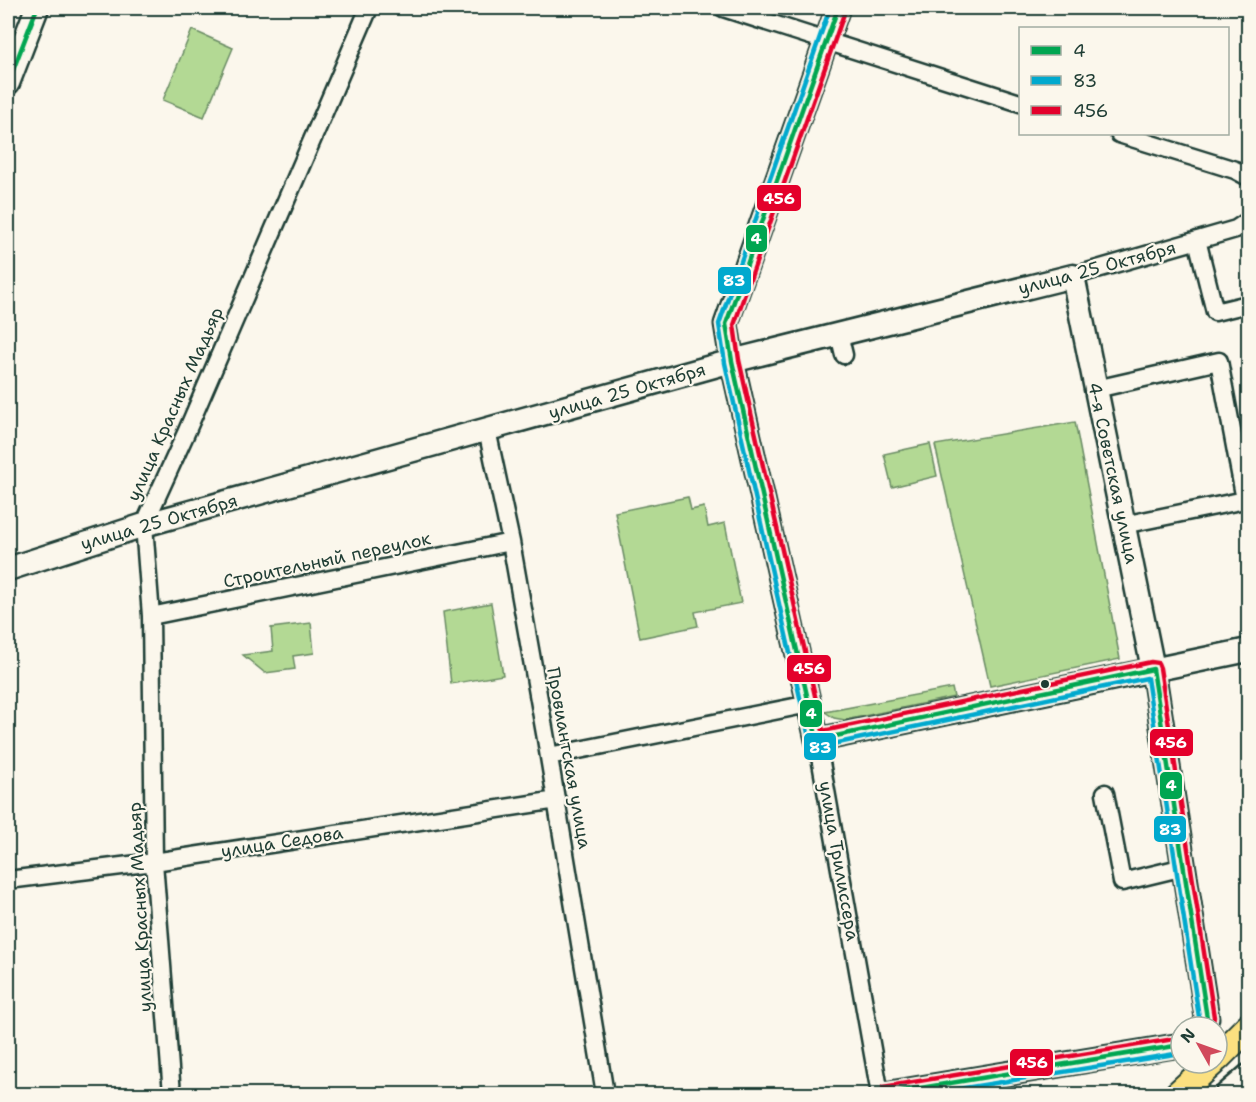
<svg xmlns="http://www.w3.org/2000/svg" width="1256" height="1102" font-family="'Shantell Sans',sans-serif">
<rect width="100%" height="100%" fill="#fbf7ec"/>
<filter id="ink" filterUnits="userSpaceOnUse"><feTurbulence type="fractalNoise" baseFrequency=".0167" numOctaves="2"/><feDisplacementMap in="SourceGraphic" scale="12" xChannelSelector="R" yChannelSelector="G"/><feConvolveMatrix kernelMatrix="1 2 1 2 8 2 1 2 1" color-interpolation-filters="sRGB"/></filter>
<g filter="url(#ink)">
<!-- green -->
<path fill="#b3d994" stroke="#698b64" stroke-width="1.5" d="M 192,30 L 233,48 L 204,117 L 163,100 Z
M 1075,422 L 1120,659 L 990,686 L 935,445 Z
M 930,444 L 937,476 L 892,487 L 884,454 Z
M 688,497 L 691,510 L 704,507 L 708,527 L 725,523 L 741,603 L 695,612 L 698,626 L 640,638 L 615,512 Z
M 491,603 L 503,675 L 451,684 L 443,612 Z
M 311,623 L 314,653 L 293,656 L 295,669 L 265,673 L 243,655 L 273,651 L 271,628 Z
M 952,688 L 954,697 L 845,720 L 834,718 L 825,712 Z"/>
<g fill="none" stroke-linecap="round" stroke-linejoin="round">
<defs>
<path id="street" d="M 723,8 L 1020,103
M 1119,134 L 1235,170 L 1248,177
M 1197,240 L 1215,312 L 1248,304
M 1073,276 L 1236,229 L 1248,221
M 839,334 L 844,355
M 1096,389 L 1219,361 L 1245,500 L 1123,525
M 487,430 L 511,542 L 546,739 L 605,1094
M 151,616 L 511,542
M 817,740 L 880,1094
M 549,756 L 809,704
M 1105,793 L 1122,882 L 1184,867
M 8,880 L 154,862 L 557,800
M 172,1094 L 154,862 L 151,616 L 144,525 L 186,433 L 369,8"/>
<path id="secondary" d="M 838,8 L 726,324 L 732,361 L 817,740 L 1248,650
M 8,83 L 37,8
M 8,569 L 144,525 L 732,361 L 1073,276 L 1153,669 L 1207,1018 L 1204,1027
M 884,1094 L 1181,1045
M 1227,1094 L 1248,1076"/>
<path id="primary" d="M 1217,1058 L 1248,1027
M 1178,1094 L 1212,1063"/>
</defs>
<!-- street casing -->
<use href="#street" stroke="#1f3d34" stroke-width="21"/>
<!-- secondary casing -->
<use href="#secondary" stroke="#1f3d34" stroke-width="27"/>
<!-- primary casing -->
<use href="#primary" stroke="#1f3d34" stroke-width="30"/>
<!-- street -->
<use href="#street" stroke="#fbf7ec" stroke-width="16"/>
<!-- secondary -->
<use href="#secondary" stroke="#fbf7ec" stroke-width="22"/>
<!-- primary -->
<use href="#primary" stroke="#fbe080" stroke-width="26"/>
<defs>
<path id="bus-1" d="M 838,8 L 726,324 L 732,361 L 817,740 L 1153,669 L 1207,1018 L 1204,1027
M 8,83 L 37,8
M 884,1094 L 1181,1045"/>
<path id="bus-2" d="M 830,8 L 719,324 L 725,363 L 810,742 L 814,747 L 819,747 L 1147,678 L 1199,1017 L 1197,1025
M 927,1094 L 1181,1053"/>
<path id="bus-3" d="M 845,11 L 734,325 L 739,360 L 823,731 L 1151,662 L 1158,663 L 1160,668 L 1214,1017 L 1212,1027
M 883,1087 L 1180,1038"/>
</defs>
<!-- bus-1 casing -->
<use href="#bus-1" stroke="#fbf7ec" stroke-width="9"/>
<!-- bus-2 casing -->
<use href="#bus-2" stroke="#fbf7ec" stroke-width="9"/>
<!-- bus-3 casing -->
<use href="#bus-3" stroke="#fbf7ec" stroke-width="9"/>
<!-- bus-1 -->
<use href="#bus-1" stroke="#00a651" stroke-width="4.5"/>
<!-- bus-2 -->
<use href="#bus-2" stroke="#00a9ce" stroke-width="4.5"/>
<!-- bus-3 -->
<use href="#bus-3" stroke="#e4002b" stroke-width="4.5"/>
</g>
</g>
<!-- markers -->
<circle fill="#1f3d34" stroke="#fbf7ec" stroke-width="2" cx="1045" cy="684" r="5"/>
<g text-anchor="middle" stroke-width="4.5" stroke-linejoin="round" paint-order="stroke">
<!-- street labels -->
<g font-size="18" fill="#1f3d34" stroke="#fbf7ec">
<text transform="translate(1097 268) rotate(-15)" y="6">улица 25 Октября</text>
<text transform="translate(627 391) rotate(-16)" y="6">улица 25 Октября</text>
<text transform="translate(175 404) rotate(-66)" y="6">улица Красных Мадьяр</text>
<text transform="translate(1113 473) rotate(78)" y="6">4-я Советская улица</text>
<text transform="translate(159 522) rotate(-16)" y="6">улица 25 Октября</text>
<text transform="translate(327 560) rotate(-12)" y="6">Строительный переулок</text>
<text transform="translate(569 758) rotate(80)" y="6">Провиантская улица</text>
<text transform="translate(282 842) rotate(-9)" y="6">улица Седова</text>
<text transform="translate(839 861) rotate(80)" y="6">улица Трилиссера</text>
<text transform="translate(140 907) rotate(-93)" y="6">улица Красных Мадьяр</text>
</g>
</g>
<g stroke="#fbf7ec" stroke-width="2">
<rect x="756" y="184" width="46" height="28" rx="6" fill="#e4002b"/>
<rect x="745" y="224" width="23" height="29" rx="6" fill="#00a651"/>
<rect x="717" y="266" width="35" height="29" rx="6" fill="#00a9ce"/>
<rect x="786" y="654" width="46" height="29" rx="6" fill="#e4002b"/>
<rect x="799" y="699" width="24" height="29" rx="6" fill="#00a651"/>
<rect x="1149" y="728" width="45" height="29" rx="6" fill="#e4002b"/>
<rect x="803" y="732" width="34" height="29" rx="6" fill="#00a9ce"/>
<rect x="1159" y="771" width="24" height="29" rx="6" fill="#00a651"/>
<rect x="1153" y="815" width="34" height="28" rx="6" fill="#00a9ce"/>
<rect x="1009" y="1048" width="45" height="29" rx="6" fill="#e4002b"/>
</g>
<g font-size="16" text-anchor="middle" font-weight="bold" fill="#fff">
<text x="779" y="204">456</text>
<text x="756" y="244">4</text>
<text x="734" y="286">83</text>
<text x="809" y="674">456</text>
<text x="811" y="719">4</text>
<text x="1171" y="748">456</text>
<text x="820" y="753">83</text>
<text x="1171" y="791">4</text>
<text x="1170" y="835">83</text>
<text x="1032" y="1068">456</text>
</g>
<!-- margin -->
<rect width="1256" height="1102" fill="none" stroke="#fbf7ec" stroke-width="30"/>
<rect x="15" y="15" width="1226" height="1072" fill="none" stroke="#1f3d34" stroke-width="2" filter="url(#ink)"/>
<!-- legend -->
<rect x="1019" y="27" width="210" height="108" fill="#fbf7ec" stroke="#a3ada2" stroke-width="1.5"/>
<rect x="1031" y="46" width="30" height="9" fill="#00a651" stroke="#a3ada2" stroke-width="1.5"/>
<text x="1073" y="57" font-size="18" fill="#1f3d34">4</text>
<rect x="1031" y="76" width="30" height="9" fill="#00a9ce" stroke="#a3ada2" stroke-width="1.5"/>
<text x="1073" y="87" font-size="18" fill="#1f3d34">83</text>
<rect x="1031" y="106" width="30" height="9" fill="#e4002b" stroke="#a3ada2" stroke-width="1.5"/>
<text x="1073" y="117" font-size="18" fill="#1f3d34">456</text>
<!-- north arrow -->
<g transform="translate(1199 1045) rotate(310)"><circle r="28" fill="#fbf7ec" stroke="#a3ada2" stroke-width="1.5"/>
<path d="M0-4.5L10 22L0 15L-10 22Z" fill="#d1495b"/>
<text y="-9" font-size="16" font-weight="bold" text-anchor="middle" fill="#1f3d34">N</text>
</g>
</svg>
